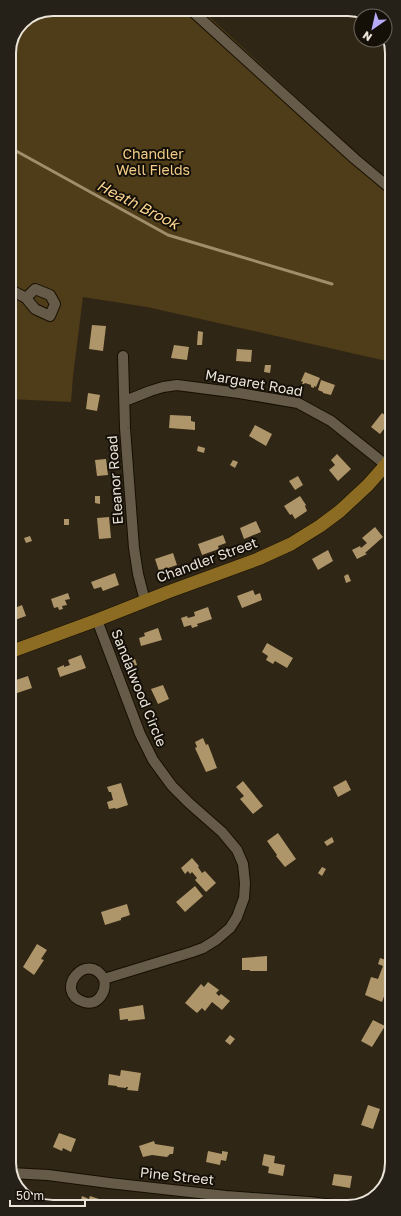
<svg xmlns="http://www.w3.org/2000/svg" width="401" height="1216" font-family="'Golos Text',sans-serif">
<rect width="100%" height="100%" fill="#2f2615"/>
<!-- green -->
<path fill="#4f3c18" d="M 53,9 L 201,9 L 376,171 L 391,178 L 391,362 L 147,307 L 83,297 L 73,376 L 71,402 L 10,399 L 9,50 L 22,22 Z"/>
<g fill="none" stroke-linecap="round" stroke-linejoin="round">
<!-- stream -->
<path stroke="#a08d6c" stroke-width="3" d="M 9,149 L 18,152 L 168,235 L 332,284"/>
</g>
<!-- building -->
<path fill="#af966a" d="M 92,325 L 106,326 L 103,351 L 89,349 Z
M 198,331 L 203,332 L 202,345 L 197,345 Z
M 174,345 L 189,347 L 187,360 L 171,358 Z
M 237,349 L 252,350 L 251,362 L 236,361 Z
M 265,365 L 271,365 L 270,373 L 264,372 Z
M 305,372 L 320,378 L 316,387 L 314,386 L 314,388 L 311,387 L 311,385 L 305,383 L 304,384 L 302,384 L 303,382 L 301,381 Z
M 321,380 L 335,385 L 331,395 L 323,393 L 323,392 L 318,390 Z
M 88,393 L 100,395 L 97,411 L 86,409 Z
M 382,413 L 391,420 L 380,434 L 371,427 Z
M 170,415 L 191,416 L 191,421 L 195,422 L 195,430 L 169,428 Z
M 255,425 L 272,434 L 266,446 L 249,436 Z
M 198,446 L 205,448 L 204,453 L 197,451 Z
M 337,454 L 351,469 L 338,481 L 329,470 L 335,465 L 331,460 Z
M 106,459 L 108,475 L 97,476 L 95,460 Z
M 233,460 L 238,462 L 235,468 L 230,465 Z
M 298,476 L 303,485 L 295,490 L 289,481 Z
M 95,496 L 100,496 L 100,504 L 95,503 Z
M 300,496 L 306,505 L 305,506 L 307,511 L 295,519 L 292,514 L 290,515 L 284,506 Z
M 109,517 L 111,538 L 99,539 L 97,518 Z
M 64,519 L 69,519 L 69,525 L 64,525 Z
M 256,521 L 261,532 L 244,539 L 240,528 Z
M 375,527 L 383,537 L 365,553 L 367,554 L 357,559 L 352,550 L 360,546 L 361,548 L 367,543 L 362,538 Z
M 223,535 L 226,543 L 218,546 L 219,549 L 202,555 L 198,544 Z
M 30,536 L 32,541 L 26,543 L 24,538 Z
M 328,550 L 333,561 L 318,570 L 312,559 Z
M 173,553 L 177,565 L 159,571 L 155,559 Z
M 115,573 L 119,585 L 103,591 L 101,587 L 94,589 L 91,582 Z
M 348,574 L 351,581 L 346,583 L 344,576 Z
M 253,590 L 255,595 L 260,593 L 262,600 L 242,608 L 237,596 Z
M 68,593 L 70,599 L 65,600 L 67,605 L 62,606 L 63,609 L 59,610 L 58,607 L 54,608 L 51,599 Z
M 22,605 L 26,616 L 12,621 L 10,615 L 10,610 Z
M 208,607 L 212,619 L 197,624 L 198,626 L 192,628 L 191,625 L 184,627 L 181,618 L 187,616 L 188,618 L 195,616 L 194,612 Z
M 158,628 L 162,640 L 141,646 L 139,638 L 145,636 L 144,633 Z
M 267,643 L 293,658 L 287,668 L 275,661 L 273,664 L 266,660 L 268,656 L 262,652 Z
M 81,655 L 86,668 L 60,677 L 57,668 L 64,665 L 64,667 L 70,665 L 68,660 Z
M 135,659 L 137,665 L 130,666 L 129,660 Z
M 28,676 L 32,688 L 17,693 L 13,681 Z
M 163,685 L 169,699 L 158,704 L 151,689 Z
M 14,716 L 16,721 L 10,723 L 10,718 Z
M 203,738 L 206,745 L 208,744 L 217,768 L 206,772 L 195,748 L 197,747 L 195,742 Z
M 346,780 L 351,790 L 338,797 L 333,787 Z
M 243,781 L 263,806 L 253,814 L 240,799 L 244,796 L 236,787 Z
M 121,783 L 128,805 L 116,809 L 115,808 L 109,809 L 107,802 L 113,800 L 111,792 L 109,792 L 107,787 Z
M 278,833 L 296,859 L 285,867 L 276,856 L 277,855 L 267,841 Z
M 332,837 L 334,842 L 327,846 L 324,842 Z
M 192,858 L 199,866 L 198,867 L 202,873 L 205,871 L 216,883 L 206,892 L 195,880 L 197,878 L 192,872 L 190,874 L 188,871 L 185,874 L 181,868 Z
M 322,867 L 326,869 L 322,876 L 318,873 Z
M 195,886 L 203,896 L 185,912 L 176,902 Z
M 127,904 L 130,915 L 121,918 L 121,920 L 105,925 L 101,912 Z
M 37,944 L 47,950 L 41,959 L 44,960 L 34,975 L 23,967 Z
M 267,956 L 267,971 L 250,971 L 250,970 L 242,970 L 242,958 Z
M 380,958 L 392,962 L 392,979 L 389,986 L 388,985 L 382,1002 L 365,995 L 371,977 L 378,979 L 383,966 L 378,964 Z
M 208,982 L 219,990 L 216,993 L 219,996 L 221,994 L 230,1001 L 222,1010 L 212,1002 L 205,1011 L 202,1008 L 197,1013 L 185,1003 L 201,984 L 204,987 Z
M 143,1005 L 145,1019 L 128,1021 L 128,1019 L 120,1020 L 119,1009 Z
M 373,1020 L 385,1026 L 372,1047 L 361,1041 Z
M 230,1035 L 235,1039 L 230,1045 L 225,1041 Z
M 121,1070 L 141,1073 L 138,1091 L 127,1090 L 128,1087 L 126,1087 L 126,1088 L 117,1087 L 117,1086 L 108,1085 L 109,1074 L 120,1076 Z
M 368,1105 L 380,1109 L 373,1129 L 361,1125 Z
M 59,1133 L 76,1139 L 71,1152 L 63,1148 L 62,1151 L 53,1147 Z
M 154,1141 L 155,1144 L 174,1147 L 173,1154 L 170,1154 L 167,1157 L 152,1155 L 143,1157 L 139,1146 Z
M 208,1151 L 222,1154 L 222,1151 L 228,1152 L 226,1161 L 221,1160 L 220,1165 L 206,1162 Z
M 264,1154 L 275,1156 L 274,1163 L 285,1165 L 283,1176 L 268,1173 L 269,1167 L 262,1165 Z
M 334,1174 L 352,1176 L 350,1188 L 332,1185 Z
M 82,1196 L 89,1199 L 90,1196 L 105,1201 L 103,1207 L 79,1207 Z"/>
<g fill="none" stroke-linecap="round" stroke-linejoin="round">
<defs>
<path id="minor" d="M 190,9 L 355,159 L 391,189
M 9,289 L 26,298 L 35,309 L 50,316 L 55,304 L 50,295 L 35,289 L 26,298
M 123,356 L 125,428 L 134,548 L 138,574 L 145,601
M 125,401 L 150,391 L 163,387 L 177,385 L 239,393 L 298,403 L 331,421 L 386,465
M 97,620 L 140,734 L 153,760 L 172,786 L 189,803 L 222,832 L 237,850 L 243,864 L 245,883 L 244,898 L 237,917 L 230,928 L 216,940 L 203,948 L 192,952 L 104,979 C 87,949 52,992 84,1002 C 98,1006 107,992 104,979
M 10,1173 L 48,1175 L 109,1183 L 226,1196 L 309,1202 L 341,1206"/>
<path id="major" d="M 10,652 L 97,620 L 168,592 L 258,559 L 291,544 L 320,526 L 340,511 L 368,485 L 391,459"/>
</defs>
<!-- minor casing -->
<use href="#minor" stroke="#170f02" stroke-width="12"/>
<!-- major casing -->
<use href="#major" stroke="#170f02" stroke-width="14"/>
<!-- minor -->
<use href="#minor" stroke="#655b48" stroke-width="10"/>
<!-- major -->
<use href="#major" stroke="#8b6c22" stroke-width="13"/>
</g>
<g text-anchor="middle" stroke-width="4" stroke-linejoin="round" paint-order="stroke">
<!-- park labels -->
<g font-size="14" fill="#f3cc87" stroke="#141008">
<text x="153" y="159">Chandler<tspan x="153" dy="16">Well Fields</tspan></text>
</g>
<!-- street labels -->
<g font-size="14" fill="#eae4d9" stroke="#141008">
<text transform="translate(254 383) rotate(10)" y="5">Margaret Road</text>
<text transform="translate(115 480) rotate(-94)" y="5">Eleanor Road</text>
<text transform="translate(207 560) rotate(-20)" y="5">Chandler Street</text>
<text transform="translate(139 688) rotate(68)" y="5">Sandalwood Circle</text>
<text transform="translate(177 1176) rotate(6)" y="5">Pine Street</text>
</g>
<!-- water labels -->
<g font-size="15" font-style="italic" fill="#fdd590" stroke="#141008">
<text transform="translate(138 205) rotate(27)" y="5">Heath Brook</text>
</g>
</g>
<!-- crop -->
<path d="M0 0H401V1216H0ZM53 16H348A37 37 0 0 1 385 53V1163A37 37 0 0 1 348 1200H53A37 37 0 0 1 16 1163V53A37 37 0 0 1 53 16Z" fill="#252119" fill-rule="evenodd"/>
<path fill="none" stroke="#eae4d9" stroke-width="2" d="M53 16H348A37 37 0 0 1 385 53V1163A37 37 0 0 1 348 1200H53A37 37 0 0 1 16 1163V53A37 37 0 0 1 53 16Z"/>
<!-- north arrow -->
<g transform="translate(373 28) rotate(214)"><circle r="19" fill="#141008" stroke="#6a655c"/>
<path d="M0-3L7 15L0 10L-7 15Z" fill="#b7abf8"/>
<text y="-6" font-size="11" font-weight="bold" text-anchor="middle" fill="#eae4d9">N</text>
</g>
<!-- scale -->
<path d="M10 1200v6h75v-6" fill="none" stroke="#eae4d9" stroke-width="2"/>
<text x="16" y="1200" font-size="12" fill="#eae4d9" stroke="#141008" stroke-width="3" paint-order="stroke">50 m</text>
</svg>
